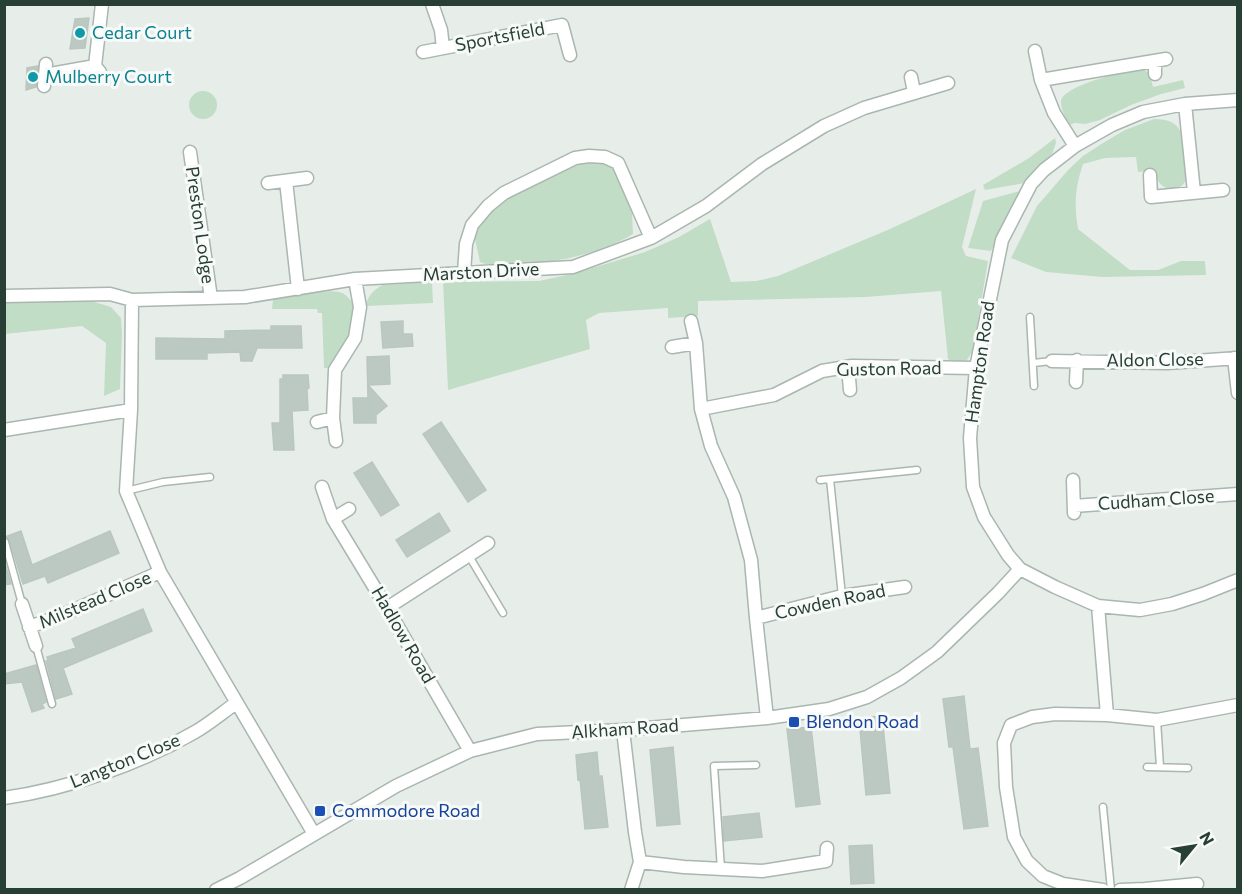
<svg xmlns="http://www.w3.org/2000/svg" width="1242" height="894" font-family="Commissioner,sans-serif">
<rect width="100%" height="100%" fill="#e7eeea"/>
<!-- green -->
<path fill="#c2ddc5" d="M 1139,69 L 1145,70 L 1150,75 L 1153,87 L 1183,80 L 1185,88 L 1161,94 L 1131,105 L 1100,120 L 1085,124 L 1075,123 L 1069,125 C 1066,118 1061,110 1061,102 C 1062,85 1124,72 1139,69 Z
M189 105a14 14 0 1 1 28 0a14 14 0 1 1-28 0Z
M 1154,119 C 1184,119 1183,136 1186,160 C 1186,168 1189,177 1184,183 C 1173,198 1156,185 1154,171 L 1138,172 L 1136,157 L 1105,158 L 1083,164 C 1075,189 1074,204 1078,229 L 1130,270 L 1158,270 L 1181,261 L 1205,261 L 1206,275 L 1102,277 L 1046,272 L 1011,258 L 1037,206 L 1069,169 L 1083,156 L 1103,143 L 1125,130 Z
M 1055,138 L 1056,143 L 1052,154 L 1025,183 L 985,190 L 983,185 L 1029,158 Z
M 575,158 L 618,163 L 632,213 L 633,234 C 599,254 560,262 521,264 C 505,266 496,268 480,262 L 472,225 L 488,206 Z
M 976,189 L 962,247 L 966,256 L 988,261 L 973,350 L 967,360 L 957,364 L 948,359 L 941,291 L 866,297 L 698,301 L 698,316 L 668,318 L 668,308 L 599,313 L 586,320 L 590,349 L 448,390 L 443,282 L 539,281 L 576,273 L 645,252 L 679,237 L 710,219 L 731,282 L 756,281 L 778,276 L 890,229 Z
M 1024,190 L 991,251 L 968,248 L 983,201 Z
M 432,282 L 433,303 L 366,306 C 368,295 373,291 382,285 Z
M 330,291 C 334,292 340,291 344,294 C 369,310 341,350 331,368 L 324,368 L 322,313 L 318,313 L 317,309 L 272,309 L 273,300 L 293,295 Z
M 91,301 L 111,307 L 121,318 L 122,333 L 120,389 L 104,396 L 106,343 L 82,326 L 5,334 L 5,303 Z"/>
<!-- building -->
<path fill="#bcc9c2" stroke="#b9c7bf" stroke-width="1.5" d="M 89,18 L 85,48 L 70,49 L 75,19 Z
M 38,66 L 36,87 L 26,90 L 27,68 Z
M 403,321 L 403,334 L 412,334 L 413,346 L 383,348 L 381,322 Z
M 271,326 L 301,326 L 302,348 L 257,348 L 252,361 L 241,361 L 240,352 L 207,353 L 207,359 L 156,359 L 156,338 L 225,339 L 225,331 L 271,330 Z
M 389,356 L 390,384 L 368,385 L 387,406 L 376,415 L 376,423 L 354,423 L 353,398 L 368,398 L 367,357 Z
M 283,375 L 308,375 L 309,388 L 307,389 L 308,410 L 292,411 L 294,450 L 274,450 L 272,423 L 280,423 L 280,379 L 283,379 Z
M 441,422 L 486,490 L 468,502 L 423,434 Z
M 372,462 L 399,505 L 381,516 L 354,473 Z
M 439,513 L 450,531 L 407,557 L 396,540 Z
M 21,531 L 32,565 L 110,531 L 119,553 L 48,583 L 45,576 L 23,584 L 10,541 L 8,538 L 5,537 Z
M 4,560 L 11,584 L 4,585 Z
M 143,609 L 152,631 L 63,668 L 72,694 L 56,699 L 46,661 L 48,661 L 47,657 L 76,648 L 72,639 Z
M 36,665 L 46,702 L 42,704 L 44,708 L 32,712 L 22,682 L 4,684 L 4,674 Z
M 964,696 L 970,749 L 978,748 L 988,826 L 964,829 L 953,747 L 949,747 L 943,699 Z
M 882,716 L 890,793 L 866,795 L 859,718 Z
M 811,727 L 820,804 L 796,807 L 787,729 Z
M 673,747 L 680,824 L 657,826 L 650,750 Z
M 597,752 L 599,776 L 602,776 L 608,827 L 585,829 L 580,779 L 578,780 L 576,755 Z
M 759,813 L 762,837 L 724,841 L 723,817 Z
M 872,845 L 874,883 L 851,884 L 849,846 Z"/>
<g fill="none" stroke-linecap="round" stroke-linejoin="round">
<defs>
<path id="service" d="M 1030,317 L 1034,386
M 1033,363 L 1052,361
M 820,480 L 830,479
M 126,491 L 163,482 L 210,477
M 5,542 L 22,604
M 469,556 L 503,613
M 842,596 L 830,479 L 917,470
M 36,646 L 52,704
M 1157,720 L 1160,767
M 1147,767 L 1188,768
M 1103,807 L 1111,890
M 721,869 L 714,766 L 756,765"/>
<path id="minor" d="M 432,4 L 441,30 L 443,48
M 1035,51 L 1041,80 L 1054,113 L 1075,146
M 423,52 L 562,25 L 570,55
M 1155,61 L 1155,74
M 100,72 L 95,66 L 102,4
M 45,75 L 95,66
M 911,77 L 914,92
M 1041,80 L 1166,59
M 44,86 L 46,64
M 1238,100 L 1185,104 L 1143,112 L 1112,125 L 1075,146 L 1044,170 L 1031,184 L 1002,240 L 976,368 L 970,438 L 973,487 L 984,517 L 1008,555 L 1020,569 L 1055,587 L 1098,606 L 1140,610 L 1172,604 L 1203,594 L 1238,580
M 1185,104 L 1194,192
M 190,152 L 211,298
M 1150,175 L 1151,197 L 1223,190
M 286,181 L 298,289
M 268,183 L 307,178
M 464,273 L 466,244 L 472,225 L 488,206 L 504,193 L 575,158 L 589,156 L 605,157 L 618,163 L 651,238
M 4,296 L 110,294 L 132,300 L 245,297 L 355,279 L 573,267 L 651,238 L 706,206 L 762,164 L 824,126 L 864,108 L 948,83
M 132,300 L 131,410 L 126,491 L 160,572 L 314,834
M 691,321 L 696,343 L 701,409 L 711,446 L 734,497 L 751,560 L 756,618 L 767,718
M 672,347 L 696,343
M 1234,358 L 1238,393
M 1052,361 L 1167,363 L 1238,358
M 848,367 L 850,390
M 1076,382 L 1077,360
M 701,409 L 774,395 L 822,371 L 852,366 L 976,368
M 317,422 L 333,418
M 4,430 L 131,410
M 336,441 L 333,418 L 335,370 L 355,338 L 360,307 L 355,279
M 1073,480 L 1074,513
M 322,487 L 333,519 L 387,608 L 470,751
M 1074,506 L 1238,494
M 333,519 L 349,509
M 22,604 L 36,646
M 1098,606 L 1107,715
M 387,608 L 488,543
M 756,618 L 842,596 L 905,587
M 29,627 L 58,617 L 160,572
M 623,730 L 635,832 L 640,862 L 684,867 L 762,871 L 826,861 L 827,848
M 4,798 C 68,789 139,764 195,732 C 209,724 222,713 236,703
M 216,890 L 240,878 L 396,786 L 470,751 L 537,734 L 623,730 L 767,718 L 829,709 L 867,697 L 901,678 L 937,652 L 998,593 L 1020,569
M 631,890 L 640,862
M 1103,890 L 1063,884 L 1043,876 L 1027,861 L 1014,837 L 1006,787 L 1004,743 L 1011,725 L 1032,717 L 1055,714 L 1107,715 L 1157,720 L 1238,705
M 1120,890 L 1145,889 L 1197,884"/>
</defs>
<!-- service casing -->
<use href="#service" stroke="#aab6b0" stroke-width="9"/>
<!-- minor casing -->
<use href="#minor" stroke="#aab6b0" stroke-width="15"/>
<!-- service -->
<use href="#service" stroke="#fff" stroke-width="6"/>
<!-- minor -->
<use href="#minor" stroke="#fff" stroke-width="12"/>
</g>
<!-- markers -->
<g fill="#0f9aa8" stroke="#f7faf8" stroke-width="2">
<circle cx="80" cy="33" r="6"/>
<circle cx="33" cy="77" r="6"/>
</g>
<g fill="#1a4fb4" stroke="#f7faf8" stroke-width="2">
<rect x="788" y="716" width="12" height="12" rx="3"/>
<rect x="314" y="805" width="12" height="12" rx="3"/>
</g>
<g text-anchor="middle" stroke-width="6" stroke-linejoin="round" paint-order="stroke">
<!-- culture labels -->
<g font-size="18" fill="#0d838f" stroke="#f7faf8" text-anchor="start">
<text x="92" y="39">Cedar Court</text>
<text x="45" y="83">Mulberry Court</text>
</g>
<!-- street labels -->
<g font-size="18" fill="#273f35" stroke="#f7faf8">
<text transform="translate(500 37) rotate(-11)" y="6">Sportsfield</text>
<text transform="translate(200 225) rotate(82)" y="6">Preston Lodge</text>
<text transform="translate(481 272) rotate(-3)" y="6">Marston Drive</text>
<text transform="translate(1155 360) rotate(-1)" y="6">Aldon Close</text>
<text transform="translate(980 362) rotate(-82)" y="6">Hampton Road</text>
<text transform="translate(889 369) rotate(-1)" y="6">Guston Road</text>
<text transform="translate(1156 500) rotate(-4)" y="6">Cudham Close</text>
<text transform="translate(95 600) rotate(-23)" y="6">Milstead Close</text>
<text transform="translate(830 602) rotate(-12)" y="6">Cowden Road</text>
<text transform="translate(403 635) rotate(60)" y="6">Hadlow Road</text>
<text transform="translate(625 729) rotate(-4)" y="6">Alkham Road</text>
<text transform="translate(125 761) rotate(-22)" y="6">Langton Close</text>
</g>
<!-- transit labels -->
<g font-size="18" fill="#164399" stroke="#f7faf8" text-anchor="start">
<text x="806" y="728">Blendon Road</text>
<text x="332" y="817">Commodore Road</text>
</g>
</g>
<!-- border -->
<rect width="1242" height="894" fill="none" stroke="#273f35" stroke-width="12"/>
<!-- north arrow -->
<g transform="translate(1194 846) rotate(60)" stroke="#f7faf8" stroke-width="4.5" paint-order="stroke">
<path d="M0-4.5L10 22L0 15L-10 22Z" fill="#273f35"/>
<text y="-9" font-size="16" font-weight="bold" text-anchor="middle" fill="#273f35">N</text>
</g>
</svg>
